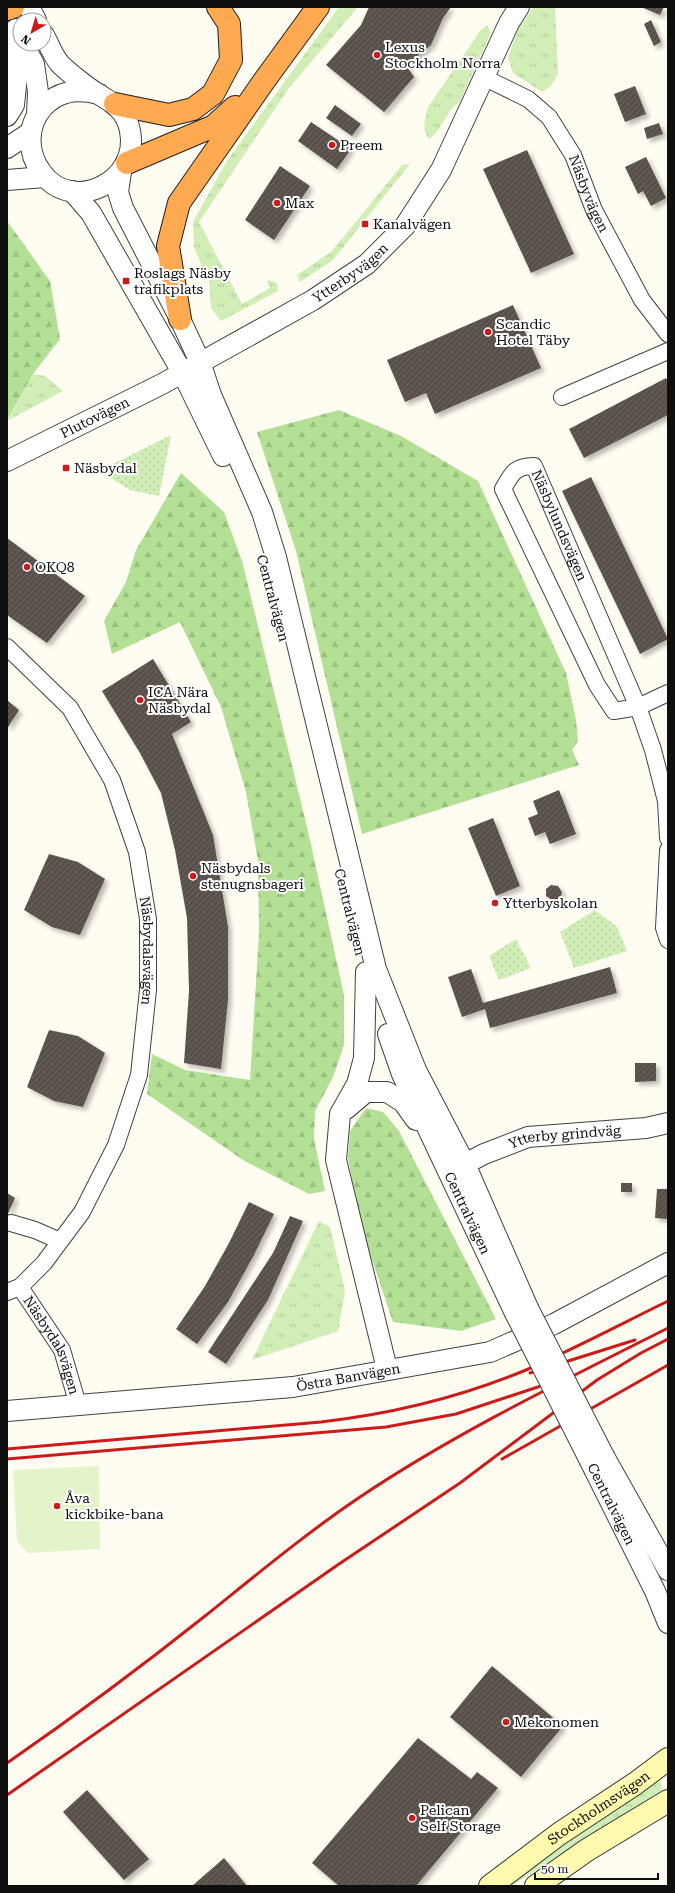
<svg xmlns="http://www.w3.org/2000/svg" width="675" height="1893" font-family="'Roboto Serif',serif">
<defs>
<pattern id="grass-tufts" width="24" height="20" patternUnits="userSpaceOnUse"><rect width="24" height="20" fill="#d1eeb7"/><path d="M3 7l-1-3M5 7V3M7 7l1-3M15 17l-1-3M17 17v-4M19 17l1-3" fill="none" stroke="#b2cb9c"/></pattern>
<pattern id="forest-firs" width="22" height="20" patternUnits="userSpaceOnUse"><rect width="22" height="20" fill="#b3e095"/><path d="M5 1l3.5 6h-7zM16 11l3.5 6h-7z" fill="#99bf7f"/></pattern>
<pattern id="park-dots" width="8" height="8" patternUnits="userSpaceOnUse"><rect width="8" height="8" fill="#d1eeb7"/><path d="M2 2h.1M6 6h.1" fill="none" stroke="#b2cb9c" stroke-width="1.8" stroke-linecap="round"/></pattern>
<pattern id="building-hatch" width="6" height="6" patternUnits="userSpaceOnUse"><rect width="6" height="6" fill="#59514b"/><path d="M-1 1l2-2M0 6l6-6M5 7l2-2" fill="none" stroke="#6c6561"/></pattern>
<filter id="shadow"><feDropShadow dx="3.5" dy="3.5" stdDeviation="2" flood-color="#0004"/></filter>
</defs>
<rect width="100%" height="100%" fill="#fffdf2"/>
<!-- grass -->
<path fill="url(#grass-tufts)" d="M 339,7 L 358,7 L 289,88 L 199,222 L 242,304 L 270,288 L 267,280 L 273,281 L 277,284 L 278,291 L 221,321 L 211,308 L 209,281 L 194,248 L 193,222 L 228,159 Z
M 533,7 L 555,7 L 558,74 L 550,87 L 542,92 L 513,73 L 508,57 L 517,32 Z
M 487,25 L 491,33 L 459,103 C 445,110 444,129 429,139 C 421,130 425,118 428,107 L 480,31 Z
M 410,164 L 333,260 L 300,282 L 297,275 L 331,252 L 402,165 Z
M 33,374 L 45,376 L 63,391 L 7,421 Z
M 319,1221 L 330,1227 L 345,1291 L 338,1331 L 252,1360 Z
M 660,1778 L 662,1790 L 511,1886 L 508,1886 L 545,1858 L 646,1789 Z"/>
<!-- forest -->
<path fill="url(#forest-firs)" d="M 7,221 L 50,281 L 60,339 L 33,374 L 7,420 Z
M 339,410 L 401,436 L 478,481 L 566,673 L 576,720 L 578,741 L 572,750 L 579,765 L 362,834 L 296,551 L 257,432 Z
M 181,473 L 224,512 L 242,561 L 307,827 L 344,995 L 344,1045 L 333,1077 L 315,1111 L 314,1139 L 325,1191 L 309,1194 L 243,1160 L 147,1094 L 152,1054 L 185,1070 L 250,1080 L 259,933 L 258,861 L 246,792 L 221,707 L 180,622 L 112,654 L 104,621 L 126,582 L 136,550 Z
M 366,1108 L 383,1112 L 399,1131 L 496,1319 L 461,1331 L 393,1322 L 362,1230 L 348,1158 L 350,1131 Z"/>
<!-- park -->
<path fill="url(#park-dots)" d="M 171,435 L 159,496 L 130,490 L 99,471 Z
M 595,910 L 617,927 L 627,951 L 574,968 L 560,932 Z
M 516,939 L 531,968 L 499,980 L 489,956 Z"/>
<!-- pitch -->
<path fill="#e3f4ca" d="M 99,1466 L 100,1549 L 28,1553 L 17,1541 L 13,1470 Z"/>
<!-- building -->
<path fill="url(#building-hatch)" filter="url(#shadow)" d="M 369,7 L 451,7 L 443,18 L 431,45 L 406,65 L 414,77 L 384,112 L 326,65 L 361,25 Z
M 641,7 L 664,7 L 660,15 Z
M 651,20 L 661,42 L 654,46 L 644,24 Z
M 635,86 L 646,114 L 625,122 L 614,94 Z
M 335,105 L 361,124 L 352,136 L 326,118 Z
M 311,122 L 351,149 L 337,169 L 298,141 Z
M 659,123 L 663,134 L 647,139 L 644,128 Z
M 527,150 L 574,254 L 531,273 L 483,169 Z
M 646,157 L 666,198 L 651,206 L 643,191 L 638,194 L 625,167 Z
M 280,166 L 310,186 L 274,240 L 245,220 Z
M 513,305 L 541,368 L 435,414 L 426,393 L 405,402 L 387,360 Z
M 666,378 L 668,381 L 668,415 L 584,458 L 569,429 Z
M 591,477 L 668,639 L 640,654 L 562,491 Z
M 7,538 L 85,596 L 47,643 L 7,615 Z
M 153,659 L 191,722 L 172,734 L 213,835 L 228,927 L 228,1000 L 221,1069 L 184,1063 L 189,991 L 187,918 L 175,850 L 161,793 L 140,753 L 102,691 Z
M 7,700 L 19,710 L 7,729 Z
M 559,790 L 576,834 L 550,844 L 545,832 L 535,836 L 528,818 L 538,814 L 533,801 Z
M 493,818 L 520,886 L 496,896 L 468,828 Z
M 49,854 L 78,862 L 105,879 L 80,935 L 52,927 L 24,910 Z
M 551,885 L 558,886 L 562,892 L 560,898 L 553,901 L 546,896 L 546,889 Z
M 610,967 L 617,993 L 490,1028 L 485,1009 L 462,1017 L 448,977 L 471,969 L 483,1003 Z
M 49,1030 L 78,1036 L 105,1053 L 83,1107 L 54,1101 L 27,1087 Z
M 635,1063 L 656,1063 L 656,1081 L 635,1082 Z
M 621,1183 L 632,1183 L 632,1192 L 621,1192 Z
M 657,1189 L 668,1189 L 668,1219 L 655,1218 Z
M 7,1193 L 15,1198 L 7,1216 Z
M 249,1202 L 274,1214 L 254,1255 L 228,1302 L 197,1344 L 176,1329 L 205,1286 L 229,1243 Z
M 290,1216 L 303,1221 L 268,1300 L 226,1364 L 208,1352 L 273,1253 Z
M 492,1666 L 563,1726 L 521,1777 L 450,1717 Z
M 418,1738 L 471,1779 L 477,1772 L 498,1788 L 416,1886 L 339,1886 L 312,1863 Z
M 87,1790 L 149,1859 L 124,1880 L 63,1812 Z
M 224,1858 L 247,1886 L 192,1886 Z"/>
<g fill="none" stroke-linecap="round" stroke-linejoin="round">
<defs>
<g id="minor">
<path id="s1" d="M 485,78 L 528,99 L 549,117 L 573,155 L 594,210 L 642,300 L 668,334"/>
<path d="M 562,397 L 668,351"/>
<path id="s2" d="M 7,647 L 70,708 L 112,780 L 137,852 L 148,919 L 148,990 L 139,1075 L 116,1145 L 82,1212 L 44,1263 L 20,1287 L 62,1350 L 78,1405"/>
<path id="s3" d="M 668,693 L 638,707 L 614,711 L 597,685 L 503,489 C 512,473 515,466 534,466 L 638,707 L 653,750 L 666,801 L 668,838"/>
<path d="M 668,850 L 664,928 L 668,940"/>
<path d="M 11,1223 L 35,1230 L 60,1241"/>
<path d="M 7,1292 L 20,1287"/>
</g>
<g id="tertiary">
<path d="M 29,7 L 36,20"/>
<path d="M 44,35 C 49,44 53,56 60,64 C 69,73 87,87 98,94 C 114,103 127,112 130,131 C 140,181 73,215 42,173 C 27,153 26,127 43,107 C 49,101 57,95 66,93 C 77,90 87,91 99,94"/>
<path d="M 23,44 L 34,64 L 38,92 L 37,115"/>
<path d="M 7,116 L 14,105 L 18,66 L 16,29"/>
<path d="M 7,148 L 31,132"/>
<path d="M 121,172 L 118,192 L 123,208 L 180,319 L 200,362 L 211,395 L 262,512 L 276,557 L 376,969 L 416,1070 L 465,1164 L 528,1308"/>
<path d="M 7,180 L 45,177"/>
<path d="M 72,191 L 91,213 L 182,372 L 223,456"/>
<path id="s4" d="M 7,461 L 162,384 L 313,300 L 367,264 L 405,226 L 441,170 L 509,23 L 519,7"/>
<path d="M 366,972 L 364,1058 L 357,1084 L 340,1114 L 336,1160 L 387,1369"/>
<path id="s5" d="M 388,1034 L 402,1074 L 514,1311"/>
<path d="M 346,1109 L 366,1092 L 387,1092 L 403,1102 L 416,1120"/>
<path id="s6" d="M 465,1164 L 484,1154 L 528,1137 L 646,1128 L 668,1123"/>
<path id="s7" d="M 7,1411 L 293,1387 L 490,1352 L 554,1324 L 668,1263"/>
<path d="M 605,1458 L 668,1570"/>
<path id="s8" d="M 590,1461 L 655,1591 L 668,1623"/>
</g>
<g id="secondary">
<path id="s9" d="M 490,1886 L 559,1834 L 636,1783 L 668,1759"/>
<path d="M 536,1886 L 587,1850 L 668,1801"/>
</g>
<path id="motorway" d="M 7,9 L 13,7
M 115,104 L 169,115 L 193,109 L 213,94 L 231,60 L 229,24 L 218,7
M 127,163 L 214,126 L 235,107
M 180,319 L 168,246 L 179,203 L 264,81 L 318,7"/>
</defs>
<!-- minor casing -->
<use href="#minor" stroke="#424242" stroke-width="18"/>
<!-- tertiary casing -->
<use href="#tertiary" stroke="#424242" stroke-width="22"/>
<!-- secondary casing -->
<use href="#secondary" stroke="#313131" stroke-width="24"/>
<!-- motorway casing -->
<use href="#motorway" stroke="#202020" stroke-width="24"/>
<!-- minor -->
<use href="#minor" stroke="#fff" stroke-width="16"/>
<!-- tertiary -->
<use href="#tertiary" stroke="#fff" stroke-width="20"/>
<!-- secondary -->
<use href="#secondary" stroke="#fffaad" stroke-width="22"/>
<!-- motorway -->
<use href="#motorway" stroke="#ffa950" stroke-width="22"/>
<!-- rail -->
<path stroke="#cd1b1a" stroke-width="3" d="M 530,1373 L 635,1340
M 7,1449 L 321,1422 C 391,1414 461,1397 526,1370 C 574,1349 621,1324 668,1301
M 7,1459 L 386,1427 L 456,1414 L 550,1383
M 502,1459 L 668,1365
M 7,1763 C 75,1716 141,1667 205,1616 C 255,1576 304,1535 357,1499 C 455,1433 563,1381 668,1328
M 7,1795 L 339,1564 L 460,1483 L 597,1380 L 641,1353 L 668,1339"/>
<defs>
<path id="tertiary-bridge" d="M 528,1308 L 605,1458
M 514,1311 L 590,1461"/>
</defs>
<!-- tertiary-bridge casing -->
<use href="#tertiary-bridge" stroke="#424242" stroke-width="22" stroke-linecap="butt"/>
<!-- tertiary-bridge -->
<use href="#tertiary-bridge" stroke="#fff" stroke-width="20"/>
</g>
<!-- markers -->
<g fill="#cd1b1a" stroke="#fff" stroke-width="1.5">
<circle cx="377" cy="55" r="4"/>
<circle cx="332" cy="145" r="4"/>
<circle cx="277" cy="203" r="4"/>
<rect x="361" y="220" width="8" height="8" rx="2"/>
<rect x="122" y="277" width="8" height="8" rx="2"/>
<circle cx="488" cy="332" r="4"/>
<rect x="62" y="464" width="8" height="8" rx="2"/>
<circle cx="27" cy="567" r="4"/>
<circle cx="140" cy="700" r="4"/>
<circle cx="193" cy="876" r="4"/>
<circle cx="495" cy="903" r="4"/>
<circle cx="57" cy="1506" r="4"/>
<circle cx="506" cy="1722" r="4"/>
<circle cx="412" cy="1818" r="4"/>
</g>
<g text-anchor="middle" stroke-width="4" stroke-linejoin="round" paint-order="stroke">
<!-- poi labels -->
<g font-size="14" fill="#0f0f0f" stroke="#fff" text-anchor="start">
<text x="385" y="52">Lexus<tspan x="385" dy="16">Stockholm Norra</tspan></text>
<text x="340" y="150">Preem</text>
<text x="285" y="208">Max</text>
<text x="373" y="229">Kanalvägen</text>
<text x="134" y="278">Roslags Näsby<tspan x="134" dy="16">trafikplats</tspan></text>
<text x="496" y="329">Scandic<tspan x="496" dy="16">Hotel Täby</tspan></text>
<text x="74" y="473">Näsbydal</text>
<text x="35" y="572">OKQ8</text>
<text x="148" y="697">ICA Nära<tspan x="148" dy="16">Näsbydal</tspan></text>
<text x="201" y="873">Näsbydals<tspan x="201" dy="16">stenugnsbageri</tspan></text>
<text x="503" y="908">Ytterbyskolan</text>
<text x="65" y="1503">Åva<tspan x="65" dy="16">kickbike-bana</tspan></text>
<text x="514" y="1727">Mekonomen</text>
<text x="420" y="1815">Pelican<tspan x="420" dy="16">Self Storage</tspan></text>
</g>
<!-- street labels -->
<g font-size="14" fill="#0f0f0f" stroke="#fff">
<text dy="5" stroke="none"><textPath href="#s1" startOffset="162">Näsbyvägen</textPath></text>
<text dy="5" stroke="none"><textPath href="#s4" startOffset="392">Ytterbyvägen</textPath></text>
<text dy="5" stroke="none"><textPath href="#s4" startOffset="98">Plutovägen</textPath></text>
<text dy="5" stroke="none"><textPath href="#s3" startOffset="412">Näsbylundsvägen</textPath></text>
<text transform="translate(273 598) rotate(75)" y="5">Centralvägen</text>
<text transform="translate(350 912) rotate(76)" y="5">Centralvägen</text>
<text dy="5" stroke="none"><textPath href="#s2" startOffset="347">Näsbydalsvägen</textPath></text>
<text dy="5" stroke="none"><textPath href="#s6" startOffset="105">Ytterby grindväg</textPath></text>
<text dy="5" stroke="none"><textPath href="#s5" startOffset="196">Centralvägen</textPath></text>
<text dy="5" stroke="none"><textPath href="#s2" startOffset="785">Näsbydalsvägen</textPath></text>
<text dy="5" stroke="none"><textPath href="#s7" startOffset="343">Östra Banvägen</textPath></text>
<text dy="5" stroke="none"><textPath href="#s8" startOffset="48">Centralvägen</textPath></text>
<text dy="5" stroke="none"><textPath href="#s9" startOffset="134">Stockholmsvägen</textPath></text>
</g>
</g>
<!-- border -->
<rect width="675" height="1893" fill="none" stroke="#0f0f0f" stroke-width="16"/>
<!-- north arrow -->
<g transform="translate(32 32) rotate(218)"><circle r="19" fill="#ffffff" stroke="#9f9f9f"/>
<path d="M0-3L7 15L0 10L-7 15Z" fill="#cd1b1a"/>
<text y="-6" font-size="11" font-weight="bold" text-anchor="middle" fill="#0f0f0f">N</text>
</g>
<!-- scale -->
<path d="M535 1873v6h123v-6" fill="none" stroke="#0f0f0f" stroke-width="2"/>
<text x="541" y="1873" font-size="12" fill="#0f0f0f" stroke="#ffffff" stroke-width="3" paint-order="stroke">50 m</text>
</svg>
